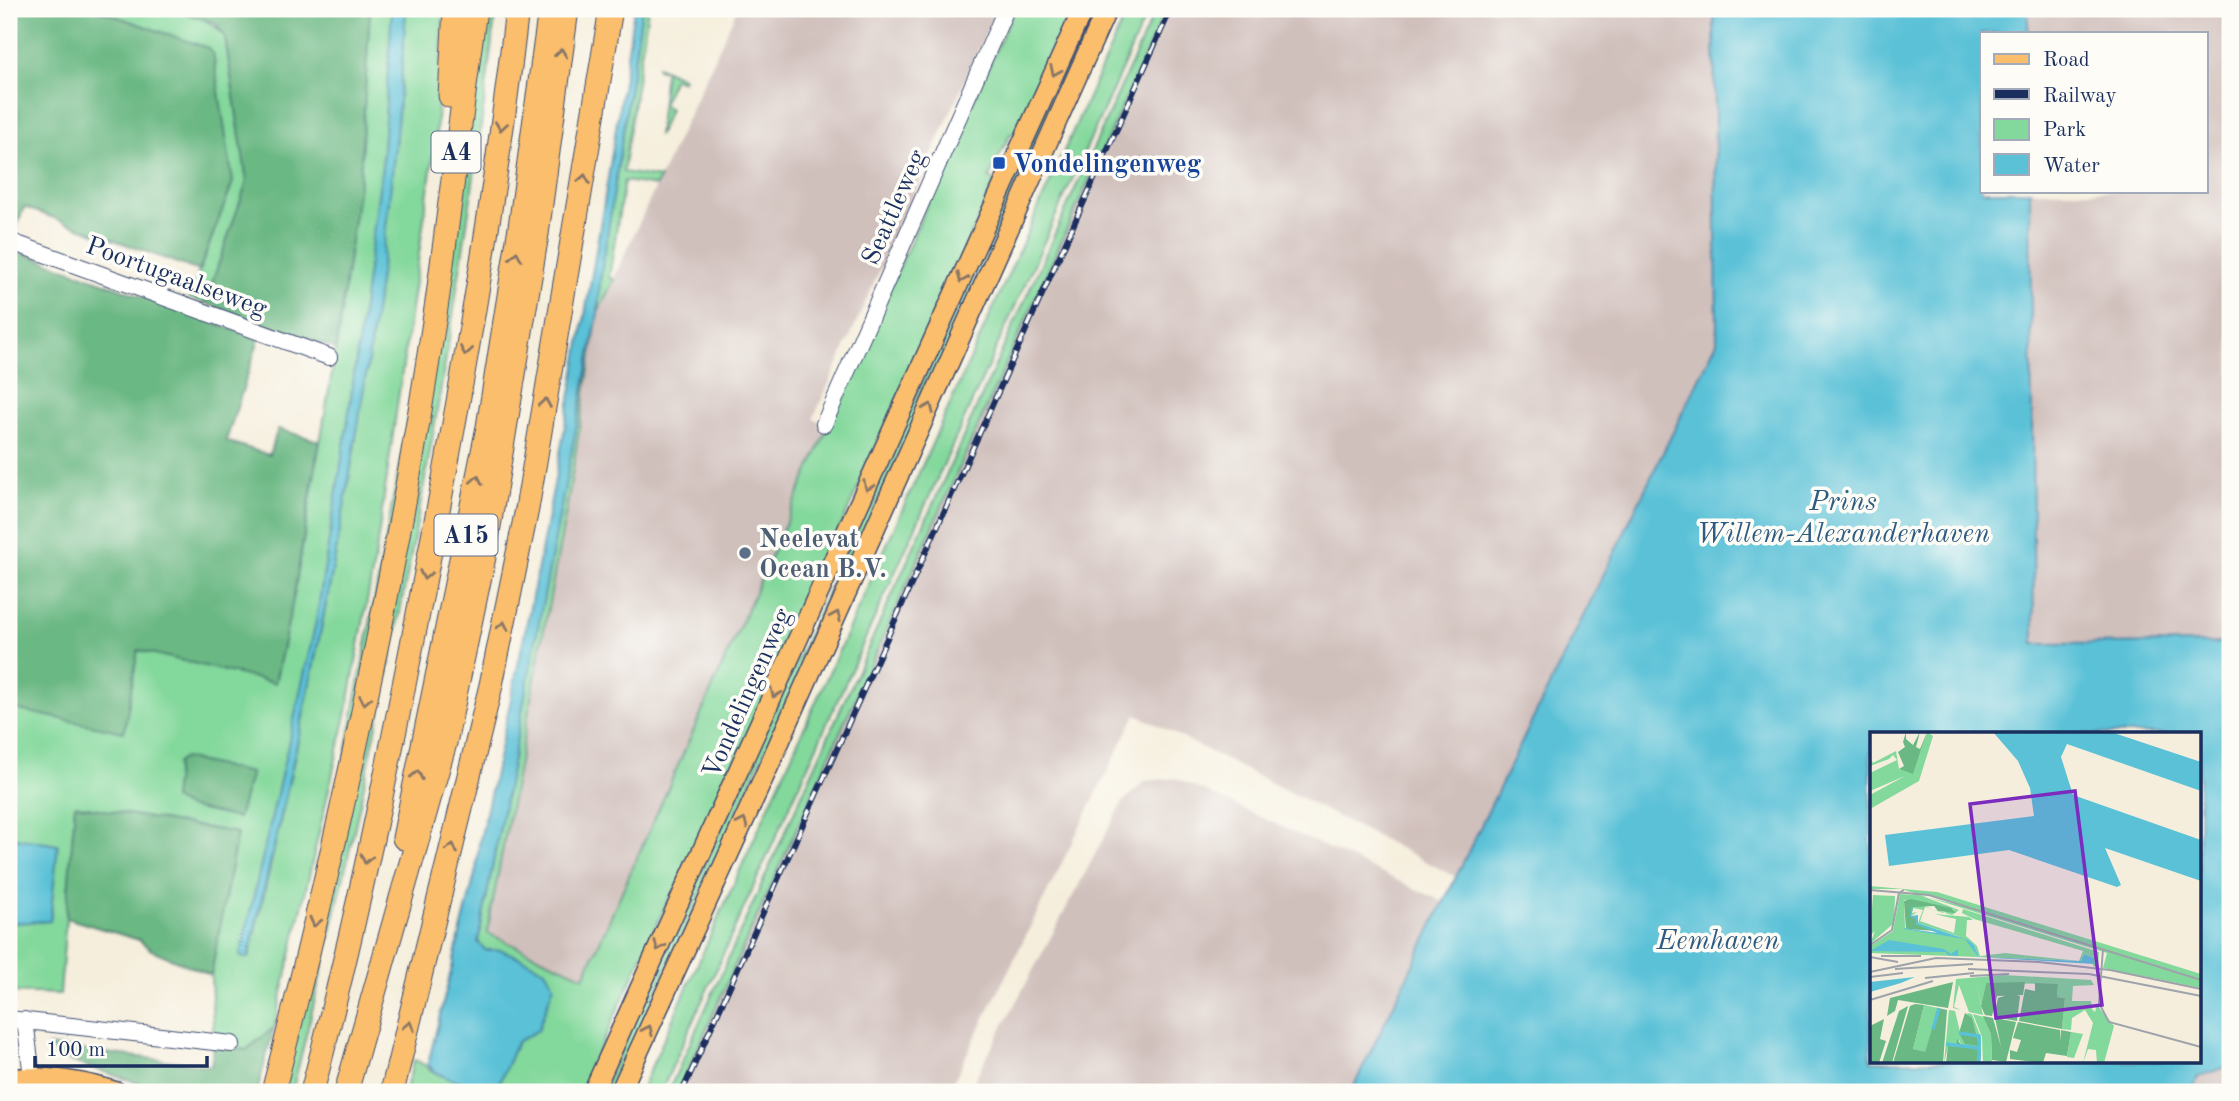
<svg xmlns="http://www.w3.org/2000/svg" width="2239" height="1101" font-family="'Old Standard TT',serif">
<rect width="100%" height="100%" fill="#fdfcf7"/>
<filter id="ink" filterUnits="userSpaceOnUse"><feTurbulence type="fractalNoise" baseFrequency=".0143" numOctaves="2"/><feDisplacementMap in="SourceGraphic" scale="14" xChannelSelector="R" yChannelSelector="G"/><feConvolveMatrix kernelMatrix="1 2 1 2 8 2 1 2 1" color-interpolation-filters="sRGB"/></filter>
<filter id="wash" filterUnits="userSpaceOnUse"><feTurbulence type="fractalNoise" baseFrequency=".00686" numOctaves="4" result="noise"/><feDisplacementMap in="SourceGraphic" scale="28" xChannelSelector="R" yChannelSelector="G"/><feGaussianBlur stdDeviation="1.57" result="paint"/><feColorMatrix in="noise" values="0 0 0 0 0 0 0 0 0 0 0 0 0 0 0 0 0 1.4 0 .05"/><feComposite in="paint" operator="in"/></filter>
<g filter="url(#wash)">
<rect width="100%" height="100%" fill="#f5eedc"/>
<!-- industrial -->
<path fill="#d0c0bc" d="M 737,9 L 997,9 L 813,419 L 829,426 L 584,977 L 487,934 L 566,512 L 598,313 Z
M 1159,9 L 1714,9 L 1717,342 L 1458,878 L 1136,714 L 948,1092 L 670,1092 Z
M 2028,9 L 2230,9 L 2230,643 L 2034,644 L 2030,191 L 2206,191 L 2206,33 L 2028,33 Z
M 1176,778 L 1446,903 L 1351,1092 L 968,1092 L 1123,802 L 1145,781 Z
M 2230,1065 L 2230,1092 L 2191,1092 L 2198,1077 Z"/>
<!-- green -->
<path fill="#83d89b" stroke="#4f847c" stroke-width="2" d="M 95,9 C 137,9 197,0 225,37 L 247,182 L 205,303 L 189,298 L 233,182 L 208,48 Z
M 370,9 L 392,9 L 382,166 L 347,427 L 316,623 L 241,957 L 249,958 C 323,645 386,330 406,9 L 444,9 L 436,136 L 376,552 L 347,711 L 274,1028 L 246,1050 L 214,1046 L 211,975 L 237,833 L 75,805 L 60,994 L 9,992 L 9,923 L 50,921 L 57,845 L 9,837 L 9,708 L 138,650 L 275,682 L 294,595 L 336,349 L 360,176 Z
M 484,9 L 496,9 C 452,374 382,735 292,1092 L 283,1092 Z
M 642,9 L 648,9 L 623,172 L 660,178 L 656,186 L 624,181 L 609,278 L 614,279 L 598,313 L 566,512 L 487,933 L 584,977 L 1014,9 L 1076,9 L 1035,99 L 1013,135 L 1010,134 L 989,178 L 995,181 L 687,871 L 668,900 L 580,1092 L 405,1092 L 414,1060 C 425,1063 428,1070 438,1074 C 458,1082 480,1089 500,1081 L 517,1042 L 527,1036 L 544,970 L 501,950 L 485,950 L 478,942 L 598,313 L 600,282 Z
M 1091,9 L 1100,9 L 611,1092 L 602,1092 Z
M 1128,9 L 1149,9 L 661,1092 L 640,1092 Z
M 1156,9 L 1166,9 L 678,1092 L 668,1092 Z
M 657,66 L 683,78 L 682,81 L 674,78 L 662,104 L 670,109 L 658,136 L 665,71 L 657,69 Z"/>
<!-- forest -->
<path fill="#6ab883" stroke="#427470" stroke-width="2" d="M 12,9 L 95,9 L 208,48 L 213,53 L 233,182 L 199,271 L 24,207 L 15,231 L 13,234 L 9,233 L 9,19 Z
M 173,9 L 370,9 L 360,176 L 336,349 L 205,303 L 247,182 L 225,37 L 215,23 Z
M 9,248 L 259,339 L 226,441 L 269,455 L 278,429 L 319,441 L 294,595 L 275,683 L 138,650 L 124,732 L 9,708 Z
M 184,758 L 251,773 L 238,818 L 187,807 L 173,799 L 177,763 Z
M 75,805 L 237,833 L 211,975 L 151,950 L 139,940 L 66,918 Z
M 274,1028 L 257,1092 L 166,1092 L 67,1060 L 55,1054 L 49,1046 L 211,1066 L 214,1046 L 246,1050 Z"/>
<!-- water -->
<path fill="#5ac1d7" stroke="#3a789a" stroke-width="2" fill-rule="evenodd" d="M 392,9 L 406,9 C 386,331 323,645 248,958 L 240,956 L 316,622 L 347,427 L 382,166 Z
M 634,9 L 642,9 L 600,282 L 598,313 L 478,942 L 485,950 L 501,950 L 521,958 L 545,970 L 554,985 L 538,1030 L 517,1042 L 500,1081 C 485,1090 436,1080 428,1064 L 476,870 L 479,844 C 542,567 593,289 634,9 Z
M 1714,9 L 2028,9 L 2028,33 L 1982,33 L 1982,191 L 2030,191 L 2034,644 L 2230,643 L 2230,1065 L 2198,1077 L 2191,1092 L 1351,1092 L 1717,342 ZM 1871,734 L 2199,734 L 2199,1061 L 1871,1061 Z
M 9,837 L 58,845 L 50,921 L 9,923 Z"/>
</g>
<g filter="url(#ink)">
<g fill="none" stroke-linecap="round" stroke-linejoin="round">
<defs>
<path id="minor" d="M 9,241 L 329,357
M 824,424 L 1006,9
M 9,1019 L 232,1044
M 25,1020 L 32,1077"/>
<path id="major" d="M 9,1079 C 46,1075 81,1081 117,1092
M 593,1092 L 1083,9
M 620,1092 L 763,779 L 1107,9"/>
<path id="highway" d="M 450,96 L 455,9
M 404,838 L 488,427 L 520,227 L 550,9
M 273,1092 C 341,830 399,563 438,295 C 451,200 462,104 475,9
M 312,1092 C 356,924 391,754 424,583 C 461,393 495,201 517,9
M 346,1092 L 445,743 L 484,557 L 537,234 L 567,9
M 392,1092 L 491,685 L 527,509 L 611,9"/>
</defs>
<!-- minor casing -->
<use href="#minor" stroke="#3c4c71" stroke-width="18"/>
<!-- major casing -->
<use href="#major" stroke="#3c4c71" stroke-width="22"/>
<!-- highway casing -->
<use href="#highway" stroke="#3c4c71" stroke-width="25"/>
<!-- minor -->
<use href="#minor" stroke="#fff" stroke-width="16"/>
<!-- major -->
<use href="#major" stroke="#fabe6d" stroke-width="19"/>
<!-- highway -->
<use href="#highway" stroke="#fabe6d" stroke-width="23"/>
<defs>
<path id="rail" d="M 682,1092 L 1171,9"/>
</defs>
<!-- rail casing -->
<use href="#rail" stroke="#1b2f5e" stroke-width="6"/>
<!-- rail -->
<use href="#rail" stroke="#fdfcf7" stroke-width="3.5" stroke-dasharray="10" stroke-linecap="butt"/>
</g>
<!-- one-way arrows -->
<defs><path id="oneway-chevron" d="M-2-3.5L2.5 0L-2 3.5" fill="none" stroke-width="1.6" stroke-linecap="round" stroke-linejoin="round" transform="scale(1.75)"/></defs>
<g stroke="#8a7666">
<use href="#oneway-chevron" transform="translate(561 53) rotate(-83)"/>
<use href="#oneway-chevron" transform="translate(1055 71) rotate(114)"/>
<use href="#oneway-chevron" transform="translate(501 126) rotate(98)"/>
<use href="#oneway-chevron" transform="translate(584 179) rotate(-80)"/>
<use href="#oneway-chevron" transform="translate(516 256) rotate(-81)"/>
<use href="#oneway-chevron" transform="translate(962 278) rotate(114)"/>
<use href="#oneway-chevron" transform="translate(466 351) rotate(99)"/>
<use href="#oneway-chevron" transform="translate(545 403) rotate(-80)"/>
<use href="#oneway-chevron" transform="translate(929 408) rotate(-66)"/>
<use href="#oneway-chevron" transform="translate(477 480) rotate(-79)"/>
<use href="#oneway-chevron" transform="translate(868 486) rotate(114)"/>
<use href="#oneway-chevron" transform="translate(425 575) rotate(101)"/>
<use href="#oneway-chevron" transform="translate(836 616) rotate(-66)"/>
<use href="#oneway-chevron" transform="translate(503 626) rotate(-79)"/>
<use href="#oneway-chevron" transform="translate(775 693) rotate(114)"/>
<use href="#oneway-chevron" transform="translate(365 700) rotate(101)"/>
<use href="#oneway-chevron" transform="translate(417 775) rotate(-78)"/>
<use href="#oneway-chevron" transform="translate(743 823) rotate(-65)"/>
<use href="#oneway-chevron" transform="translate(452 848) rotate(-76)"/>
<use href="#oneway-chevron" transform="translate(366 859) rotate(102)"/>
<use href="#oneway-chevron" transform="translate(315 922) rotate(104)"/>
<use href="#oneway-chevron" transform="translate(659 946) rotate(114)"/>
<use href="#oneway-chevron" transform="translate(409 1026) rotate(-77)"/>
<use href="#oneway-chevron" transform="translate(648 1030) rotate(-65)"/>
</g>
</g>
<!-- markers -->
<rect fill="#1a4fb4" stroke="#fdfcf7" stroke-width="2.5" x="992" y="156" width="14" height="14" rx="3.5"/>
<circle fill="#5c6f8a" stroke="#fdfcf7" stroke-width="2.5" cx="745" cy="553" r="7"/>
<g text-anchor="middle" stroke-width="7" stroke-linejoin="round" paint-order="stroke">
<!-- shield labels -->
<g fill="#fdfcf7" stroke="#5f6c8c" stroke-width="2">
<rect x="431.5" y="131.5" width="49" height="41" rx="5"/>
<rect x="434.5" y="514.5" width="63" height="41" rx="5"/>
</g>
<g font-size="24" font-weight="bold" fill="#1b2f5e">
<text x="456" y="160">A4</text>
<text x="466" y="543">A15</text>
</g>
<!-- transit labels -->
<g font-size="26" font-weight="bold" fill="#164399" stroke="#fdfcf7" text-anchor="start">
<text x="1013" y="172">Vondelingenweg</text>
</g>
<!-- street labels -->
<g font-size="26" fill="#1b2f5e" stroke="#fdfcf7">
<text transform="translate(893 207) rotate(-66)" y="9">Seattleweg</text>
<text transform="translate(177 276) rotate(20)" y="9">Poortugaalseweg</text>
<text transform="translate(746 693) rotate(-66)" y="9">Vondelingenweg</text>
</g>
<!-- service labels -->
<g font-size="26" font-weight="bold" fill="#4e5e75" stroke="#fdfcf7" text-anchor="start">
<text x="759" y="547">Neelevat<tspan x="759" dy="30">Ocean B.V.</tspan></text>
</g>
<!-- water labels -->
<g font-size="28" font-style="italic" fill="#2e5b82" stroke="#fdfcf7">
<text x="1843" y="510">Prins<tspan x="1843" dy="32">Willem-Alexanderhaven</tspan></text>
<text x="1718" y="949">Eemhaven</text>
</g>
</g>
<!-- overview -->
<g transform="translate(1870 732)">
<rect width="331" height="331" fill="#f5eedc"/>
<path d="M 57,0 L 63,4 L 49,49 L 0,77 L 0,63 L 35,44 L 0,59 L 0,41 L 27,28 L 23,23 L 19,27 L 0,34 L 0,25 L 3,31 L 26,19 L 29,37 L 43,41 ZM 0,154 L 67,160 L 331,242 L 331,256 L 233,236 L 237,221 L 31,157 L 0,157 ZM 32,160 L 60,164 L 89,173 L 52,164 L 89,178 L 82,183 L 55,175 L 50,189 L 84,201 L 86,187 L 64,182 L 99,185 L 103,188 L 97,188 L 96,204 L 107,214 L 110,224 L 135,221 L 209,229 L 213,219 L 104,187 L 92,181 L 93,177 L 229,220 L 228,235 L 223,234 L 224,226 L 214,222 L 211,229 L 109,225 L 104,213 L 96,207 L 108,225 L 0,221 L 0,214 L 23,199 L 30,162 L 46,163 ZM 34,168 L 85,178 L 73,181 L 51,173 L 43,175 L 42,176 L 41,184 L 47,180 L 42,181 L 43,176 L 53,178 L 48,191 L 90,205 L 35,197 ZM 3,163 L 25,164 L 24,191 L 0,212 L 5,199 L 0,204 ZM 134,243 L 221,248 L 224,253 L 203,254 L 202,269 L 221,269 L 222,277 L 225,280 L 227,273 L 244,294 L 234,331 L 227,331 L 226,318 L 218,317 L 213,331 L 223,291 L 215,278 L 202,286 L 201,298 L 192,297 L 195,266 L 187,265 L 188,252 L 116,251 L 111,274 L 106,247 L 113,283 L 99,280 L 89,253 L 84,275 L 91,278 L 83,276 L 86,247 ZM 54,273 L 68,276 L 55,321 L 43,317 ZM 79,278 L 85,279 L 90,300 L 95,281 L 92,302 L 109,314 L 97,281 L 102,282 L 111,306 L 111,331 L 109,316 L 92,314 L 89,308 L 86,315 L 78,315 L 74,331 ZM 103,282 L 114,285 L 121,302 L 122,331 L 113,331 L 112,305 ZM 201,300 L 213,302 L 204,326 L 197,325 Z" fill="#83d89b" fill-rule="evenodd"/>
<path d="M 36,0 L 36,7 L 43,13 L 50,0 L 46,15 L 50,17 L 57,0 L 43,42 L 29,37 L 34,34 L 28,20 L 35,15 L 33,10 ZM 41,167 L 81,176 L 86,181 L 68,179 L 64,174 L 43,175 L 41,184 L 46,186 L 46,192 L 67,199 L 36,197 L 34,169 ZM 83,250 L 78,276 L 28,268 L 25,279 L 17,284 L 20,266 ZM 155,250 L 153,263 L 127,264 L 122,284 L 115,283 L 111,274 L 116,251 ZM 165,251 L 188,252 L 187,265 L 195,266 L 192,297 L 149,289 L 155,257 L 165,259 ZM 141,262 L 150,264 L 147,289 L 124,285 L 128,266 ZM 45,272 L 54,273 L 43,317 L 55,320 L 68,276 L 77,278 L 73,331 L 23,331 L 40,274 ZM 38,274 L 22,331 L 12,331 L 29,279 ZM 95,281 L 102,286 L 109,314 L 95,312 L 89,301 ZM 113,284 L 123,286 L 131,315 L 125,286 L 146,290 L 136,330 L 122,328 L 121,302 ZM 14,287 L 10,307 L 16,309 L 14,315 L 9,331 L 0,331 L 0,294 ZM 148,290 L 190,298 L 190,309 L 191,298 L 201,300 L 197,324 L 176,321 L 173,331 L 140,327 L 140,318 L 147,320 L 151,308 L 143,306 ZM 87,307 L 92,314 L 109,316 L 109,331 L 76,331 L 78,314 L 86,315 Z" fill="#6ab883"/>
<path d="M 123,0 L 241,0 L 331,30 L 331,59 L 197,12 L 191,25 L 203,63 L 331,108 L 331,149 L 235,116 L 251,153 L 247,155 L 139,118 L 19,134 L 15,103 L 164,84 L 160,56 L 148,29 ZM 36,174 L 34,196 L 67,201 L 46,192 L 46,186 L 40,185 L 41,176 L 43,175 L 41,184 L 48,183 L 48,191 L 98,208 L 104,213 L 109,225 L 211,229 L 214,222 L 224,226 L 224,232 L 108,225 L 95,207 L 34,197 ZM 19,208 L 74,217 L 81,222 L 88,217 L 88,224 L 78,223 L 75,220 L 0,219 ZM 45,245 L 31,251 L 0,260 L 0,250 Z" fill="#5ac1d7"/>
<path fill="none" stroke="#5ac1d7" stroke-width="3.5" d="M 63,297 L 69,276M 89,301 L 109,304 L 109,314M 76,312 L 109,316 L 109,331"/>
<path fill="none" stroke="#9ea2aa" stroke-width="2" d="M 0,158 L 59,163 L 331,248M 0,213 L 22,198 L 29,161 L 34,158M 233,217 L 229,271 L 239,290 L 331,315M 11,224 L 51,224M 0,225 L 28,230M 25,237 L 103,232M 98,237 L 219,242 L 331,264M 0,240 L 66,226 L 169,230 L 240,238 L 331,257M 100,244 L 139,242M 0,245 L 33,241M 55,246 L 104,241M 0,268 L 63,249"/>
<path fill="#7b2cbf" fill-opacity="0.15" stroke="#7b2cbf" stroke-width="3.5" d="M 205,59 L 232,273 L 126,286 L 100,72 Z"/>
<rect width="331" height="331" fill="none" stroke="#1b2f5e" stroke-width="3.5"/>
</g>
<!-- margin -->
<rect width="2239" height="1101" fill="none" stroke="#fdfcf7" stroke-width="35"/>
<!-- legend -->
<rect x="1980" y="32" width="228" height="161" fill="#fdfcf7" stroke="#a3aaba" stroke-width="2"/>
<rect x="1994" y="54" width="35" height="10" fill="#fabe6d" stroke="#a3aaba" stroke-width="2"/>
<text x="2043" y="66" font-size="21" fill="#1b2f5e">Road</text>
<rect x="1994" y="89" width="35" height="10" fill="#1b2f5e" stroke="#a3aaba" stroke-width="2"/>
<text x="2043" y="102" font-size="21" fill="#1b2f5e">Railway</text>
<rect x="1994" y="119" width="35" height="21" fill="#83d89b" stroke="#a3aaba" stroke-width="2"/>
<text x="2043" y="136" font-size="21" fill="#1b2f5e">Park</text>
<rect x="1994" y="154" width="35" height="21" fill="#5ac1d7" stroke="#a3aaba" stroke-width="2"/>
<text x="2043" y="172" font-size="21" fill="#1b2f5e">Water</text>
<!-- scale -->
<path d="M35 1056v10h172v-10" fill="none" stroke="#1b2f5e" stroke-width="3.5"/>
<text x="46" y="1056" font-size="21" fill="#1b2f5e" stroke="#fdfcf7" stroke-width="5" paint-order="stroke">100 m</text>
</svg>
